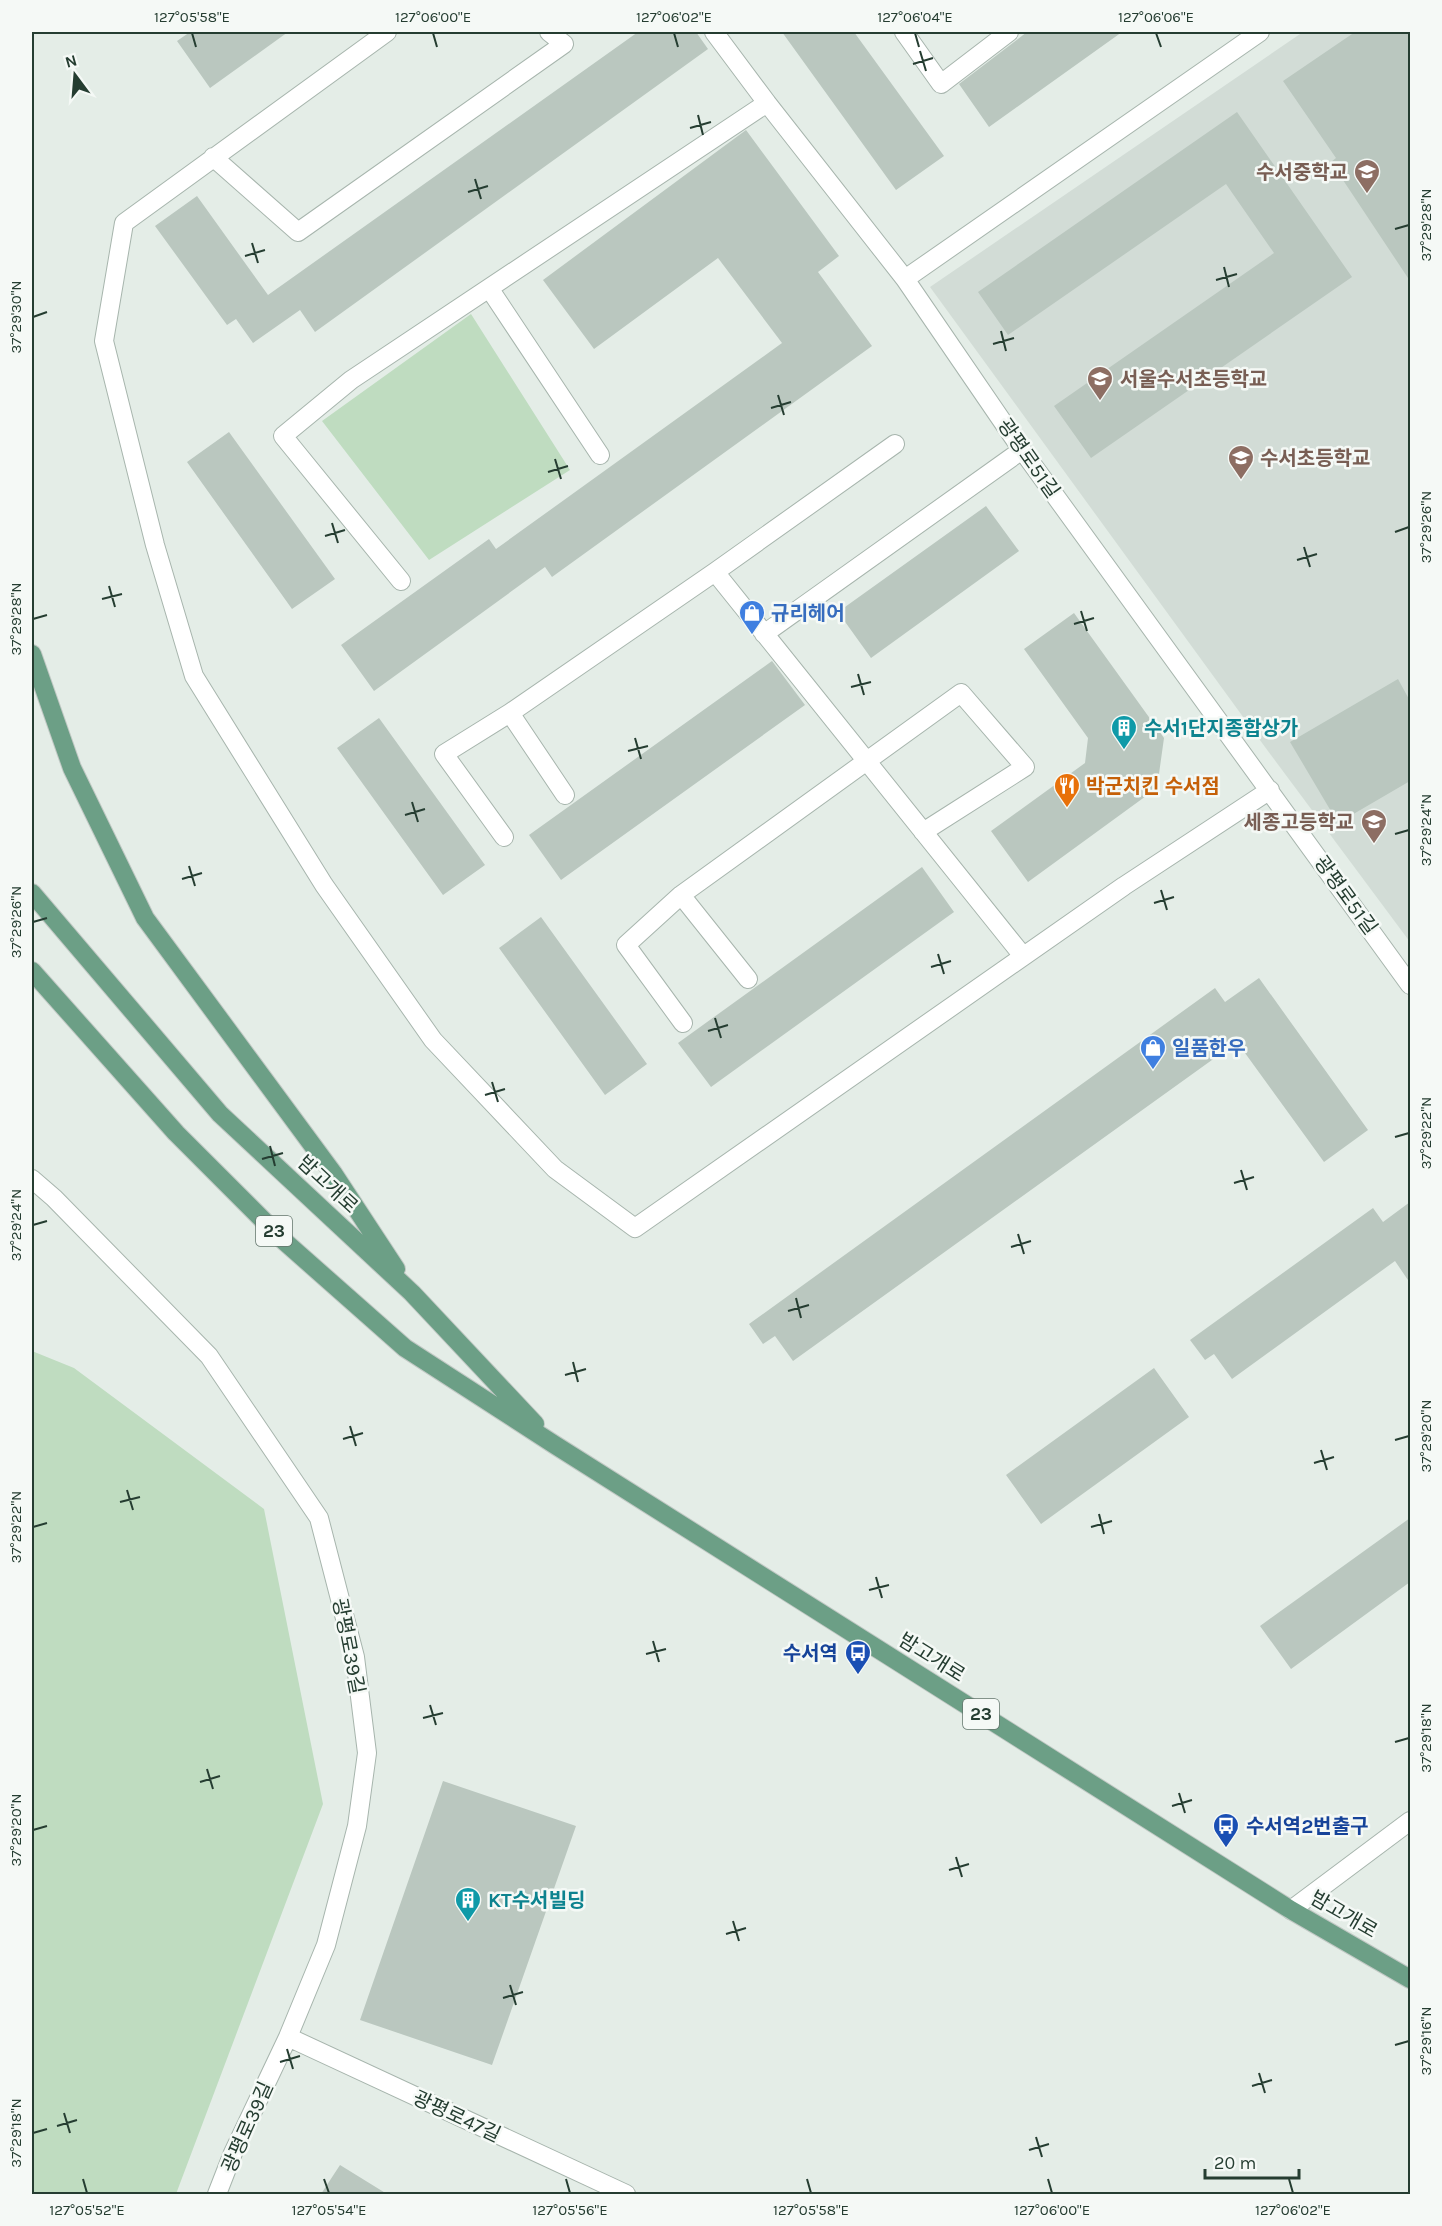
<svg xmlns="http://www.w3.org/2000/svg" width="1442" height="2226" font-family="Karla,'Noto Sans KR',sans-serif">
<rect width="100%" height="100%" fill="#e4ede7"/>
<!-- built -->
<path fill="#d2dcd6" d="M 1303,32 L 1410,32 L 1410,942 L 1265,747 L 930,287 Z"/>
<!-- green -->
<path fill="#bfdcc0" d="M 471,314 L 570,470 L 429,560 L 322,421 Z
M 32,1351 L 74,1368 L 264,1509 L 323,1804 L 176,2194 L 32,2194 Z"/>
<!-- building -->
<path fill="#bac7bf" d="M 190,32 L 288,32 L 210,88 L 177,41 Z
M 638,32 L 696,32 L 708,49 L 315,332 L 300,310 L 253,343 L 236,319 L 227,325 L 155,226 L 197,196 L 268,295 Z
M 782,32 L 854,32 L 944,156 L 896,190 Z
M 1027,32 L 1122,32 L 989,127 L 959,84 Z
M 1355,32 L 1410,32 L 1410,281 L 1331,162 L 1336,158 L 1283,81 Z
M 1237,112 L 1352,277 L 1091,458 L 1054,406 L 1274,253 L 1226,184 L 1008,335 L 978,292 Z
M 746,130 L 839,256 L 818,272 L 872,346 L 552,577 L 545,567 L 374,691 L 341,645 L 489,539 L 496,549 L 782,343 L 718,258 L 594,349 L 543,280 Z
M 229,432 L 335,579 L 292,609 L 187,462 Z
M 986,506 L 1019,551 L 871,658 L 838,612 Z
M 1074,613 L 1164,738 L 1157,788 L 1028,882 L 991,831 L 1085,763 L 1088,738 L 1024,649 Z
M 772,661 L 805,705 L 561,880 L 529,835 Z
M 1398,679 L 1410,701 L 1410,781 L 1338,823 L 1290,742 Z
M 379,718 L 485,865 L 443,895 L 337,748 Z
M 922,867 L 954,912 L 711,1087 L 678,1043 Z
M 541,917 L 647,1064 L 605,1095 L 499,948 Z
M 1259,978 L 1368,1130 L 1324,1162 L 1237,1042 L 793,1361 L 775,1336 L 763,1344 L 749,1324 L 1215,988 L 1225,1002 Z
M 1410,1202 L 1410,1283 L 1395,1261 L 1232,1379 L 1214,1354 L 1205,1360 L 1190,1340 L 1373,1208 L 1383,1222 Z
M 1154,1368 L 1189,1417 L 1041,1524 L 1006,1475 Z
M 1410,1518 L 1410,1582 L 1291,1669 L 1260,1626 Z
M 443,1781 L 576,1826 L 492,2065 L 360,2020 Z
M 340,2165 L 387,2194 L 321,2194 Z"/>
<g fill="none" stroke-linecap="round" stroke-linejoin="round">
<defs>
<path id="minor" d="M 387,32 L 124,223 L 104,341 L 155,545 L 194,676 L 324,885 L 433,1040 L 555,1169 L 635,1228 L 1124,886 L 1270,790
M 714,32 L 767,103 L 905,279
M 904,32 L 941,84 L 1009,32
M 1260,32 L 905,279 L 1022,450 L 1410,985
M 213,157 L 298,232 L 564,44 L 549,32
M 489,288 L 600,455
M 715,572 L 1023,956
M 401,581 L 283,436 L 351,380 L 767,103
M 764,634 L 1022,450
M 565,795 L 510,713 L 715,572 L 895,444
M 504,837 L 444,754 L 510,713
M 681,895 L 626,945 L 683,1023
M 748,979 L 681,895 L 961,693 L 1025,767 L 923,832
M 32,1179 L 54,1198 L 209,1356 L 319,1518 L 355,1657 L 367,1753 L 357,1826 L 326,1945 L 288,2037 L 233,2153 L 217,2194
M 1291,1910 L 1410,1821
M 288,2037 L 626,2194"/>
<path id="major" d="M 32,654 L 72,768 L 145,918 L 333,1173 L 396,1269
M 32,893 L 220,1114 L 412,1293 L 535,1424
M 32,971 L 176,1133 L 284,1241 L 405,1348 L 555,1445 L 1291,1910 L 1410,1979"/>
</defs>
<!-- minor casing -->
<use href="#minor" stroke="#a7b5ad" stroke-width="20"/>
<!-- major casing -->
<use href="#major" stroke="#c2c9c5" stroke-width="20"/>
<!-- minor -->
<use href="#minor" stroke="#fff" stroke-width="18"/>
<!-- major -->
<use href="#major" stroke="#6c9f86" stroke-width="18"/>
</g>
<!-- ticks -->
<path fill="none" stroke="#253d31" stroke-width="2" d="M 192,33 L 196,47M 433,33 L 437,47M 674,33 L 678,47M 915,33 L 919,47M 1156,33 L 1161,47M 920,51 L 926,71M 913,64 L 933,58M 698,115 L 703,135M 690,128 L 711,122M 475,179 L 481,199M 468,192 L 488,186M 1395,229 L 1409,225M 252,243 L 258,263M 245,256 L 265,250M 1224,267 L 1229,287M 1216,280 L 1237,274M 33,317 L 47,312M 1001,331 L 1006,351M 993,344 L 1014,338M 778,395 L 784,415M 771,408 L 791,402M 555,459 L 561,479M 548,472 L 568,466M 332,523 L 338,543M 1395,532 L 1409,527M 325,536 L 345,530M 1304,547 L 1310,567M 1297,560 L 1317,554M 109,586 L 115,607M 102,599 L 122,594M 1081,611 L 1087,631M 33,619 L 47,615M 1074,624 L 1094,618M 858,674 L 864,695M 851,687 L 871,682M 635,738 L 641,759M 628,751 L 648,746M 412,802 L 418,822M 405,815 L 425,809M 1395,834 L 1409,830M 189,866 L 195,886M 182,879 L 202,873M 1161,890 L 1167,910M 1154,903 L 1174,897M 33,922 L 47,918M 938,954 L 944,974M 931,967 L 951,961M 715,1018 L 721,1038M 708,1031 L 728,1025M 492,1082 L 498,1102M 485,1095 L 505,1089M 1395,1137 L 1409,1133M 270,1146 L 275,1166M 262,1159 L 283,1153M 1241,1170 L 1247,1190M 1234,1183 L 1254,1177M 33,1225 L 47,1221M 1018,1234 L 1024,1254M 1011,1247 L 1031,1241M 796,1298 L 801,1318M 788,1311 L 809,1305M 573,1362 L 578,1382M 565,1375 L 586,1369M 350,1426 L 356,1446M 343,1439 L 363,1433M 1395,1440 L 1409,1436M 1321,1450 L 1327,1470M 1314,1463 L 1334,1457M 127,1490 L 133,1510M 120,1502 L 140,1497M 1099,1514 L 1104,1534M 33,1527 L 47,1523M 1091,1527 L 1112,1521M 876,1577 L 882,1598M 869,1590 L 889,1585M 653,1641 L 659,1662M 646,1654 L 666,1649M 430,1705 L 436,1725M 423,1718 L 443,1713M 1395,1742 L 1409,1738M 207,1769 L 213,1789M 200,1782 L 220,1776M 1179,1793 L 1185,1813M 1172,1806 L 1192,1800M 33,1830 L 47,1826M 956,1857 L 962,1877M 949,1870 L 969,1864M 733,1921 L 739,1941M 726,1934 L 746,1928M 510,1985 L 516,2005M 503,1998 L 523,1992M 1395,2045 L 1409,2041M 287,2049 L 293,2069M 280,2062 L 300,2056M 1259,2073 L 1265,2093M 1252,2086 L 1272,2080M 64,2113 L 70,2133M 57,2126 L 77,2120M 33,2133 L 47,2129M 1036,2137 L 1042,2157M 1029,2150 L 1049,2144M 83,2179 L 87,2193M 324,2179 L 329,2193M 566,2179 L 570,2193M 807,2179 L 811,2193M 1048,2179 L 1052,2193M 1289,2179 L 1293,2193"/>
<!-- icons -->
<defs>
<symbol id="school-pin" viewBox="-11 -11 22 30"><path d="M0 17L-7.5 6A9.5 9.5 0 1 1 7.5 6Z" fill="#8d6e63" stroke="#f5f9f6"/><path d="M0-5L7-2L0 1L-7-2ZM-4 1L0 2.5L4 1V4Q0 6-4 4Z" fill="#fff"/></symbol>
<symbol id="shop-pin" viewBox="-11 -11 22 30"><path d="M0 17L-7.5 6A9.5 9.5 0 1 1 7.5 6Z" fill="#3f7fe0" stroke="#f5f9f6"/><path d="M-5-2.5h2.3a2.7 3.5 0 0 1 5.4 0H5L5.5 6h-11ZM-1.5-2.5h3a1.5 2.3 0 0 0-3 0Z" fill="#fff"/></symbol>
<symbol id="building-pin" viewBox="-11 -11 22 30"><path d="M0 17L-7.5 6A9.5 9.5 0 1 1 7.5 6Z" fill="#0f9aa8" stroke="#f5f9f6"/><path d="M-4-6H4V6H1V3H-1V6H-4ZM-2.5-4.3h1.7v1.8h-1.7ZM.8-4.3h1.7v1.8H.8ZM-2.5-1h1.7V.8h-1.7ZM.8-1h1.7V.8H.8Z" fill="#fff"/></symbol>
<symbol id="restaurant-pin" viewBox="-11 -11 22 30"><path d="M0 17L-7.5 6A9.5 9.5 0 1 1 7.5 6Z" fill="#e8710a" stroke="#f5f9f6"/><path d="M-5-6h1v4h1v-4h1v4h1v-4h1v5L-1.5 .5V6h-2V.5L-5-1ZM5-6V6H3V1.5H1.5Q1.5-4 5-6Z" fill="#fff"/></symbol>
<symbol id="bus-pin" viewBox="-11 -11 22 30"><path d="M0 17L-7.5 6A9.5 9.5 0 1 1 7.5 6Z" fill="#1a4fb4" stroke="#f5f9f6"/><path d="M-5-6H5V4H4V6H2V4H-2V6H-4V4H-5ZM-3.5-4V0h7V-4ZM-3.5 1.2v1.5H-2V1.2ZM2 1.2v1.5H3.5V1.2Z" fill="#fff"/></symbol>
</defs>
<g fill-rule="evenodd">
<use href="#school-pin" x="1352" y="157" width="30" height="40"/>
<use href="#school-pin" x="1085" y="364" width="30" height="40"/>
<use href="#school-pin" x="1226" y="443" width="30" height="40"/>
<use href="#shop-pin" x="737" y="598" width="30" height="40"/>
<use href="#building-pin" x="1109" y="713" width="30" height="40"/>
<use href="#restaurant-pin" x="1052" y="771" width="30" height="40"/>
<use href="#school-pin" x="1359" y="807" width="30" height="40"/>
<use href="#shop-pin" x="1138" y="1033" width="30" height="40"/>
<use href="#bus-pin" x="843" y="1638" width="30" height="40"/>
<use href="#bus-pin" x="1211" y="1811" width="30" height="40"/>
<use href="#building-pin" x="453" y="1885" width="30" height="40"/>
</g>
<g text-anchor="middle" stroke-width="5" stroke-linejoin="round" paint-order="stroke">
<!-- shield labels -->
<g fill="#f5f9f6" stroke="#63756c" stroke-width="1.5">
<rect x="256" y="1216" width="36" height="30" rx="4.5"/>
<rect x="963" y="1699" width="36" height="30" rx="4.5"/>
</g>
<g font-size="18" font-weight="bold" fill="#253d31">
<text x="274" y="1237">23</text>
<text x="981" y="1720">23</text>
</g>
<!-- education labels -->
<g font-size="20" font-weight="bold" fill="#785e54" stroke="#f5f9f6" text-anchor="end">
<text x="1348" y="179">수서중학교</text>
<text x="1120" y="386" text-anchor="start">서울수서초등학교</text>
<text x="1260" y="465" text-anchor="start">수서초등학교</text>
<text x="1354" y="829">세종고등학교</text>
</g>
<!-- street labels -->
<g font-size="20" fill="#253d31" stroke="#f5f9f6">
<text transform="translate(1029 458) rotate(55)" y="7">광평로51길</text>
<text transform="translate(1346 895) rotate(54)" y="7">광평로51길</text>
<text transform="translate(328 1184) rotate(43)" y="7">밤고개로</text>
<text transform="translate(349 1646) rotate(79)" y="7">광평로39길</text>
<text transform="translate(932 1657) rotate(32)" y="7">밤고개로</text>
<text transform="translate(1344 1914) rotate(30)" y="7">밤고개로</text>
<text transform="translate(457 2116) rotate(25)" y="7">광평로47길</text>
<text transform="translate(247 2127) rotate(-66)" y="7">광평로39길</text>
</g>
<!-- shop labels -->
<g font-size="20" font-weight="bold" fill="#366cbe" stroke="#f5f9f6" text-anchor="start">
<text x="771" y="620">규리헤어</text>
<text x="1172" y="1055">일품한우</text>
</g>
<!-- culture labels -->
<g font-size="20" font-weight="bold" fill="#0d838f" stroke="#f5f9f6" text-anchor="start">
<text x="1144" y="735">수서1단지종합상가</text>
<text x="488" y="1907">KT수서빌딩</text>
</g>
<!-- food labels -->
<g font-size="20" font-weight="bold" fill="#c56008" stroke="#f5f9f6" text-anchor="start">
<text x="1086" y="793">박군치킨 수서점</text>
</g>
<!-- transit labels -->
<g font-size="20" font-weight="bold" fill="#164399" stroke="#f5f9f6" text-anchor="end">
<text x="838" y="1660">수서역</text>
<text x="1246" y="1833" text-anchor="start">수서역2번출구</text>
</g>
</g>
<!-- border -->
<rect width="1442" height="2226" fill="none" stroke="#f5f9f6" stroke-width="66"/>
<!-- north arrow -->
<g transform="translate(75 75) rotate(344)" stroke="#f5f9f6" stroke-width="4.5" paint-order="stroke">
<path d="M0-4.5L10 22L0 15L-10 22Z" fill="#253d31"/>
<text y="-9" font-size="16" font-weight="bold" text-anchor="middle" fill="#253d31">N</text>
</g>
<!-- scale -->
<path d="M1205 2169v9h94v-9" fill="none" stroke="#253d31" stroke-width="3"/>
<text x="1214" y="2169" font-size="18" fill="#253d31" stroke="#f5f9f6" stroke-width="4.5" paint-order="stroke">20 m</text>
<rect x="33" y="33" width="1376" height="2160" fill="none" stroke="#253d31" stroke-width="2"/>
<g font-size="15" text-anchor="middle" fill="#253d31">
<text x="192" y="22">127°05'58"E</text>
<text x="433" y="22">127°06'00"E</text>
<text x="674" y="22">127°06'02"E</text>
<text x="915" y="22">127°06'04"E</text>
<text x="1156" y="22">127°06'06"E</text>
<text transform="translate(1426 225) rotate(-90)" y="5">37°29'28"N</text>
<text transform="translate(16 317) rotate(-90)" y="5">37°29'30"N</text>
<text transform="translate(1426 527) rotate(-90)" y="5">37°29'26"N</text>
<text transform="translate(16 619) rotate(-90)" y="5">37°29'28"N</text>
<text transform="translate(1426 830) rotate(-90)" y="5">37°29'24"N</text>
<text transform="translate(16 922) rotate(-90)" y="5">37°29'26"N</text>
<text transform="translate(1426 1133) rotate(-90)" y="5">37°29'22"N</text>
<text transform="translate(16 1225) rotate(-90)" y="5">37°29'24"N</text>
<text transform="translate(1426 1436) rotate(-90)" y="5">37°29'20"N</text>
<text transform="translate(16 1527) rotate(-90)" y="5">37°29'22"N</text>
<text transform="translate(1426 1738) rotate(-90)" y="5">37°29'18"N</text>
<text transform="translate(16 1830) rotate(-90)" y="5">37°29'20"N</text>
<text transform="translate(1426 2041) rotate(-90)" y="5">37°29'16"N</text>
<text transform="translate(16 2133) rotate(-90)" y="5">37°29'18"N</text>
<text x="87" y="2215">127°05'52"E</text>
<text x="329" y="2215">127°05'54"E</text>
<text x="570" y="2215">127°05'56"E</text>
<text x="811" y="2215">127°05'58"E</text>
<text x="1052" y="2215">127°06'00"E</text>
<text x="1293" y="2215">127°06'02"E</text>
</g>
</svg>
